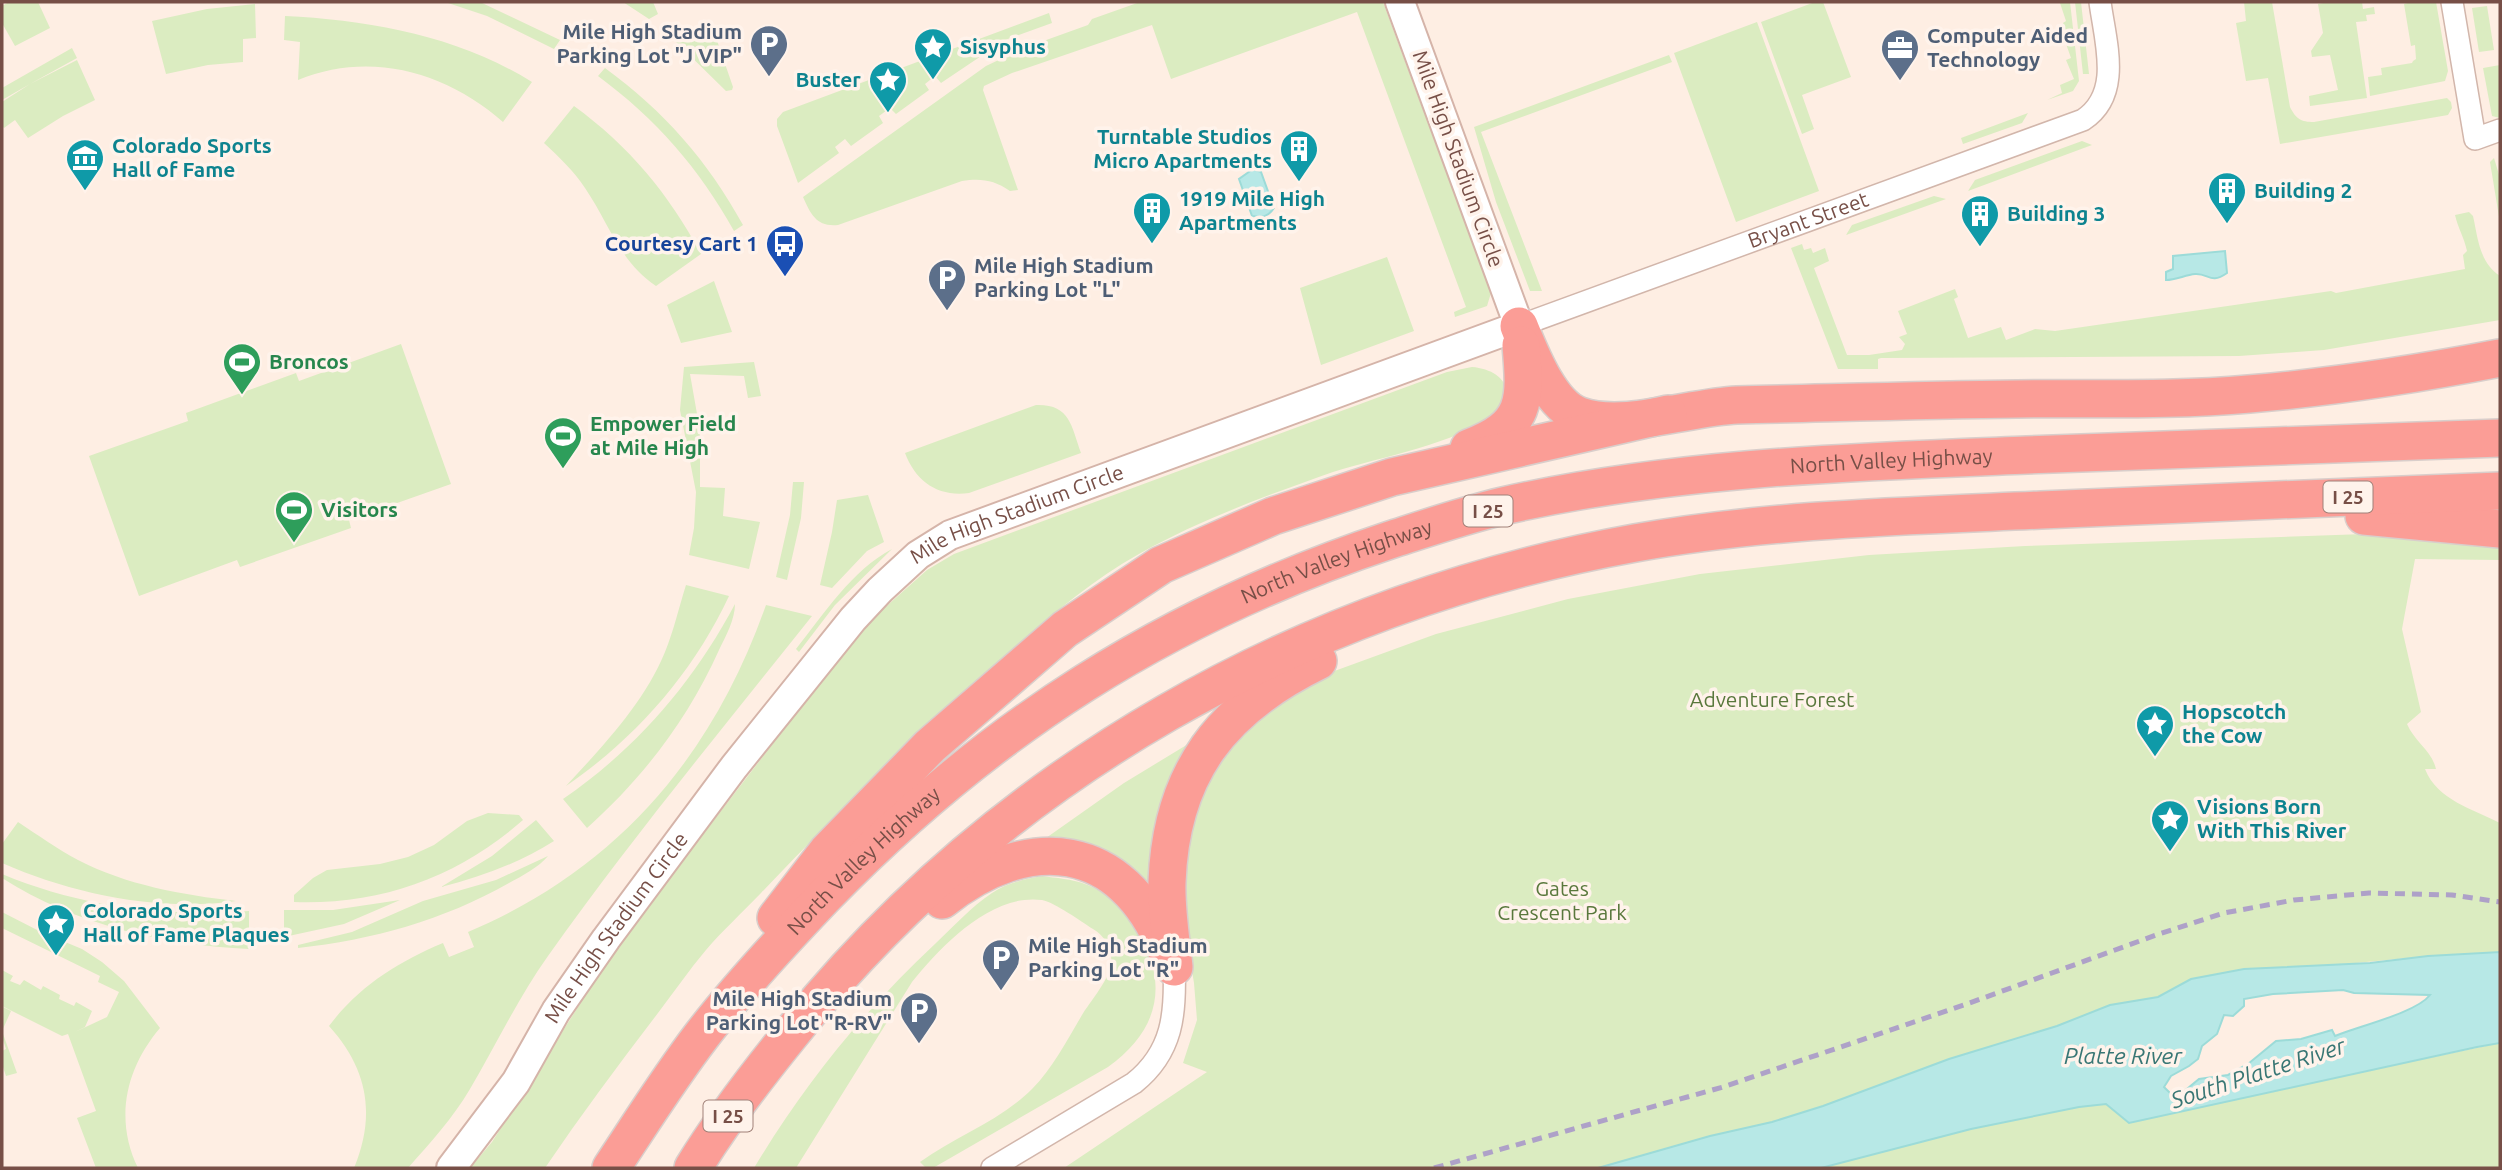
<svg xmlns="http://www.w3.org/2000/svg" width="2502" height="1170" font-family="Ubuntu,sans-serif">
<rect width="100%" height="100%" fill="#feeee3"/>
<!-- green -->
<path fill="#dbecc1" d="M 9,2 L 38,2 L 50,28 L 15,46 L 2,23 L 2,6 Z
M 445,2 L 480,2 L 560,40 L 554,49 L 487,16 Z
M 623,2 L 653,2 L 658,14 L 649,19 Z
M 1140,2 L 1383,2 L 1491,293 L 1487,306 L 1455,317 L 1454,312 L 1466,307 L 1357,12 L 1171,79 L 1152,25 L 1012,73 L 984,86 L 983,90 L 1018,190 L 1010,191 C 994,180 981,178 962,181 L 838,225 C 817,227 811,215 803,197 L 986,66 L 1024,48 L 1088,25 L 1092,19 Z
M 1815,2 L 1823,2 L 1851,77 L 1802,95 L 1814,129 L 1802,134 L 1761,22 Z
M 2062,2 L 2070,2 L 2079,81 L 2073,91 L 2047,100 L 2062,93 L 2060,85 L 2074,79 L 2066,60 L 2071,58 L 2065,41 L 2069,39 L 2063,23 L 2066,21 L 2060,3 Z
M 2075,2 L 2081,2 L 2089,74 L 2083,74 Z
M 2244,2 L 2272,2 L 2290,107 C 2296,119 2301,122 2314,122 L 2447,98 L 2451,102 L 2452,108 L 2448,115 L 2280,144 L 2268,78 L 2246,81 L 2236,23 L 2246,21 Z
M 2329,2 L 2362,2 L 2363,9 L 2374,7 L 2375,14 L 2366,15 L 2367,21 L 2356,22 L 2367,98 L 2310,106 L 2309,96 L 2338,90 L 2330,55 L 2312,57 L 2311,51 L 2323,33 L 2318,4 Z
M 2411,2 L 2436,2 L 2448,71 L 2445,81 L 2370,96 L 2368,77 L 2382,75 L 2381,68 L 2412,63 L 2413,61 L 2416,59 L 2415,45 L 2411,46 L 2404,4 Z
M 255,4 L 256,38 L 243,39 L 243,62 L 208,65 L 166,74 L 152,21 L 207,9 Z
M 2487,6 L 2494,50 L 2479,52 L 2472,8 Z
M 1049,13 L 1052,23 L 1005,40 L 941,83 L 935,76 L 925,84 L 929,90 L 896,114 L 890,108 L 879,116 L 883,123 L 851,146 L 845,139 L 835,147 L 839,153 L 798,183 L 777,126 L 777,119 L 783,112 Z
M 285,16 C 370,20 458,36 532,82 L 503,122 C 447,72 370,50 298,80 L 300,42 L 284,40 Z
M 1757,22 L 1819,191 L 1736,222 L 1674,53 Z
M 708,23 L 712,26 L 733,87 L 732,90 L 726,91 L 674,40 L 673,35 L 678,33 Z
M 72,48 L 77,58 L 30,84 L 77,60 L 95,100 L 63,116 L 28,138 L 15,120 L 4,128 L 2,126 L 2,102 L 30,84 L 2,100 L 2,88 Z
M 1669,55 L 1672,62 L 1481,132 L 1542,291 L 1530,291 L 1496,202 L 1474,127 Z
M 2500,65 L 2500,118 L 2492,116 L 2483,68 Z
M 605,68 C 664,111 708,161 743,225 L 734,231 C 699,168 656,119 598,76 Z
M 574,106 C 629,146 669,194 701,254 L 656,286 C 619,261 609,223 585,188 C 574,171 559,157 544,143 Z
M 2028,113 L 2022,123 L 1963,144 L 1961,138 Z
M 2082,141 L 2092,145 L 1968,191 L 1975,180 Z
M 2494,158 L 2500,178 L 2500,223 L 2490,162 Z
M 1934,196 L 1946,199 L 1846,235 L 1852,225 Z
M 2469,212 L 2473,216 C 2478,238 2479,262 2500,276 L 2500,320 L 2324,350 L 2239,356 L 1881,358 L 1878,359 L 1878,369 L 1838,369 L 1791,248 L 1802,244 L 1804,250 L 1811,248 L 1813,253 L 1825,248 L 1829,261 L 1814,268 L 1847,355 L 1869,355 L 1902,350 L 1905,344 L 1899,337 L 1907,334 L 1898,311 L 1955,289 L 1958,297 L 1954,299 L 1968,338 L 2001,327 L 2006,340 L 2035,329 L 2055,331 L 2331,291 L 2336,293 L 2465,269 L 2463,255 L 2467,251 C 2464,237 2458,228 2455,215 Z
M 1387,257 L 1414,331 L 1321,365 L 1300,288 Z
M 714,281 L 732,332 L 681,343 L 667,305 Z
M 401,344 L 451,484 L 349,520 L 351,528 L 240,567 L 237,560 L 139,596 L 89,456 L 188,421 L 186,413 L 296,373 L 299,381 Z
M 754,362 L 761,396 L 748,398 L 744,376 L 690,374 L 700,431 L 700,487 L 725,488 L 723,516 L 760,522 L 749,569 L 689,555 L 694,528 L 696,492 L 680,410 L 684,367 Z
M 1472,367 C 1500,369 1520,390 1494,413 C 1459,444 1379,457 1333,472 C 1268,495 1199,520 1139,554 C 1069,593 1003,658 944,712 C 882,771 820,830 761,893 C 743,912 723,930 706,950 C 689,970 674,992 658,1013 C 619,1064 581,1115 545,1168 L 470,1168 L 492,1142 L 592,985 L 643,912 L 862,628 L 927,570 L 954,554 L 1447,372 Z
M 1036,405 C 1070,404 1071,425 1081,453 L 969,493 C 938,497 916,482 905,453 Z
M 793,482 L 804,482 L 801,518 L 787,580 L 776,577 L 790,515 Z
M 868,495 L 884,542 L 867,551 L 832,588 L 820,585 L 832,532 L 837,500 Z
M 2393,533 L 2500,538 L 2500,560 L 2415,559 L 2402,629 L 2421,712 L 2407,724 C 2414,741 2432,751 2436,769 L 2425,769 C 2437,800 2473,809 2500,823 L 2500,952 L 2428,956 L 2191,979 L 2158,997 L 2110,1005 L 2057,1026 L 1949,1059 L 1823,1106 L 1772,1122 L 1710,1136 L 1598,1168 L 1064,1168 L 1207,1072 L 1183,1063 L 1197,1020 L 1194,983 L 1181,905 L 1191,807 L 1249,719 L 1329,673 L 1436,634 L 1568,599 L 1700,574 L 1869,555 L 2025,546 Z
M 892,549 L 835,605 L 799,652 L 796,649 C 824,614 852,570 892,549 Z
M 686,585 L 729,596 C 693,673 636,738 566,786 C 603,746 644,703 665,652 C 674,630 679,607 686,585 Z
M 735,604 C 735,619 726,636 719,650 C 688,719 643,778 587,828 L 563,799 C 637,748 693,683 735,604 Z
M 766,605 L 812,616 C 723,728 631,839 548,956 C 518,998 496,1045 470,1089 C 453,1118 430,1143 408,1168 L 354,1168 C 376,1115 368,1069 329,1026 C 359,986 398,962 443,943 L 449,957 L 474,947 L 468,932 C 617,869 713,756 766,605 Z
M 1198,738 L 1158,890 L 1029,850 L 1124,783 Z
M 488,813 L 519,815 L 523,820 C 458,877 381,905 294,902 L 294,895 L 313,878 L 327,870 L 380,864 L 408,857 L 434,845 L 467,821 Z
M 536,820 L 554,841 C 519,863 481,877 441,887 L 492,856 Z
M 18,822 C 38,835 57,849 78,860 C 126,885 183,895 236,901 C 158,912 73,894 2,863 L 2,844 Z
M 548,856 C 539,867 522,876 509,883 C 444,920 372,940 298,948 L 298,945 L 352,932 L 423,901 L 496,880 Z
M 2,874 C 81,907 164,917 249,911 L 249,949 C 163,945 76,925 2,878 Z
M 1042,876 C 1056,878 1072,879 1085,884 C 1109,893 1128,912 1140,935 C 1169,987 1157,1032 1108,1067 L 933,1168 L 926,1168 L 920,1162 C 956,1136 1000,1121 1032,1089 C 1053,1068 1067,1040 1082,1015 C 1090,1002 1106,983 1110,969 C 1115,954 1106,936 1093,929 C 1080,921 1056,903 1042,900 C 991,893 940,947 912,982 L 796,1168 L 754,1168 C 804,1085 864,1010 936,943 C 954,926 971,907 992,893 C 1007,883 1025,879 1042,876 Z
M 400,900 L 344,924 L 284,937 L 284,910 L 333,910 Z
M 2,912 L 41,932 L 82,949 L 102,962 L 124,981 L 160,1028 C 126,1068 114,1119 138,1168 L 96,1168 L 77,1118 L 96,1111 L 68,1034 L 62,1036 L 2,1006 L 2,970 L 13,976 L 10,981 L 20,985 L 24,980 L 41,990 L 43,986 L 60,995 L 59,999 L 74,1006 L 76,1002 L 92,1011 L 85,1027 L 75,1032 L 107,1017 L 119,992 L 98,982 L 100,976 L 2,928 Z
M 3,1007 L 11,1011 L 2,1031 L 17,1073 L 6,1076 L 2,1064 L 2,1051 L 6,1049 L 2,1037 Z
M 2500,1043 L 2500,1168 L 1821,1168 L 1971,1129 L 2079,1107 L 2291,1087 Z"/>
<!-- water -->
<path fill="#b7e8e6" stroke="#9cdbd8" stroke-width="2" fill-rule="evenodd" d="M 1253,169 L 1261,172 L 1274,208 C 1268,217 1262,218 1252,216 L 1239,179 Z
M 2225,251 L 2227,273 C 2210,285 2209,273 2195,274 C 2185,275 2176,280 2166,280 L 2166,272 L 2173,269 L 2173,256 Z
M 2500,952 L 2500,1043 L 2477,1047 L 2129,1123 L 2106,1104 L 2079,1107 L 1971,1129 L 1821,1168 L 1598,1168 L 1710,1136 L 1772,1122 L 1823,1106 L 1949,1059 L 2057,1026 L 2110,1005 L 2158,997 L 2191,979 L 2244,969 L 2370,963 L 2428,956 ZM 2343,990 L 2354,993 L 2430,995 C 2416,1013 2359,1026 2335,1036 L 2332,1030 L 2301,1039 L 2276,1041 L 2248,1064 L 2228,1075 L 2199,1079 L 2182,1093 L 2172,1095 L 2164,1087 L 2171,1076 L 2189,1066 L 2198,1059 L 2202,1046 L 2217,1034 L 2224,1015 L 2233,1016 L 2244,1006 L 2244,999 L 2273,994 Z"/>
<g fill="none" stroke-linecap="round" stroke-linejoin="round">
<defs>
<g id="street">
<path d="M 2452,2 L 2475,139 L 2500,130"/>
<path id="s1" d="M 1519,326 L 2083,120 C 2123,94 2105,41 2100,2"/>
<path d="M 992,1168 L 1134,1083 C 1173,1052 1176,1013 1174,967"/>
</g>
<g id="secondary">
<path id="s2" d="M 451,1168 L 516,1082 L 556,1011 L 606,939 L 734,767 L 853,619 L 880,590 L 918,555 L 950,535 L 1519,326 L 1400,2"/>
</g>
<g id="highway">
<path d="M 1519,326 C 1530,353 1550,406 1580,416 C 1623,431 1690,407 1737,405 C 1830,403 1923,400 2017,399 C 2094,398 2172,401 2249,394 C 2333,387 2417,374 2500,358"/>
<path d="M 1469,448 C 1527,426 1526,401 1521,345"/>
<path d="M 2364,516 L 2500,529"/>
<path d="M 942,900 C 1029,831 1122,841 1166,949"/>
<path d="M 776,918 L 827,852 L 930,746 L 1065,629 L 1161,565 L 1273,516 L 1392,477 L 1668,414"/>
<path d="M 1174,967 C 1171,939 1166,910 1167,882 C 1171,772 1222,708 1318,661"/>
<path id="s3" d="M 611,1168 C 641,1123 669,1078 702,1035 C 739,987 781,942 823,898 C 988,728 1165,615 1390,540 C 1427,528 1465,515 1503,506 C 1675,467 1852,462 2027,455 C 2185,449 2343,443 2500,438"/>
<path d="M 693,1168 C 721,1122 755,1078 789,1036 C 1000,772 1303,603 1635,543 C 1769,519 1905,516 2041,510 C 2194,504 2347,496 2500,491"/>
</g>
</defs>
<!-- street casing -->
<use href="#street" stroke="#d2b6ab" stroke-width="24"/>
<!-- secondary casing -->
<use href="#secondary" stroke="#d5b4a9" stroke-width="32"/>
<!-- highway casing -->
<use href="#highway" stroke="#d9cecb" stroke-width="40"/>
<!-- street -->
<use href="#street" stroke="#fff" stroke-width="21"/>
<!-- secondary -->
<use href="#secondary" stroke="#fff" stroke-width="28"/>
<!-- highway -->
<use href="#highway" stroke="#fb9d96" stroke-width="37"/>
<!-- rail -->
<path stroke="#aea1c8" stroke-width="5" stroke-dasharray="10 7" stroke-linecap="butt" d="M 1434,1168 L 1723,1087 L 1964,1005 L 2159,934 L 2224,913 L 2294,900 L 2369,893 L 2452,895 L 2500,902"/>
</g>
<!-- icons -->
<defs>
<symbol id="parking-pin" viewBox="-11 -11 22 30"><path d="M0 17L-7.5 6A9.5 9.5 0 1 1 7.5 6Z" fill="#5c6f8a" stroke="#fff3eb"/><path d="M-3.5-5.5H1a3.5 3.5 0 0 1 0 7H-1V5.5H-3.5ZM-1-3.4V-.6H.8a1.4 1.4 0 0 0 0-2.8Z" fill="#fff"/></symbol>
<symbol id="sight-pin" viewBox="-11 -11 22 30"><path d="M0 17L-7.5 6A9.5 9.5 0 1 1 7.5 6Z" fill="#0f9aa8" stroke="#fff3eb"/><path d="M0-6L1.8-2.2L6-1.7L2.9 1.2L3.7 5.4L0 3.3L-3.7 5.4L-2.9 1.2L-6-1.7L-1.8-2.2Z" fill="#fff"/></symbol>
<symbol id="office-pin" viewBox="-11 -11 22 30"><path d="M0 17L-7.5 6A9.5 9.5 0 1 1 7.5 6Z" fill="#5c6f8a" stroke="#fff3eb"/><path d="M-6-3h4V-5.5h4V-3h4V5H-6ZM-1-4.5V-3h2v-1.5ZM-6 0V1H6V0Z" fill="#fff"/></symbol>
<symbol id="building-pin" viewBox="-11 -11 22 30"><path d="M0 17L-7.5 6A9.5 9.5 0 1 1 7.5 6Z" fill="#0f9aa8" stroke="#fff3eb"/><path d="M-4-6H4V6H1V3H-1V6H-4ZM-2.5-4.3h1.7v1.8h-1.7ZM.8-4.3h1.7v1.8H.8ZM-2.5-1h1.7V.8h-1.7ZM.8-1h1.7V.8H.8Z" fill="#fff"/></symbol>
<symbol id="museum-pin" viewBox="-11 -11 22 30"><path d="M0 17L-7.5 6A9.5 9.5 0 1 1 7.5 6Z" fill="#0f9aa8" stroke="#fff3eb"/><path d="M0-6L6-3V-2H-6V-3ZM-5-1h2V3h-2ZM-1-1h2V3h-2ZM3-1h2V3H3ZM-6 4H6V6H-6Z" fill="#fff"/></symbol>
<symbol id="bus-pin" viewBox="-11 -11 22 30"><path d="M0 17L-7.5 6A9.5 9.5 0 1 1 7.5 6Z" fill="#1a4fb4" stroke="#fff3eb"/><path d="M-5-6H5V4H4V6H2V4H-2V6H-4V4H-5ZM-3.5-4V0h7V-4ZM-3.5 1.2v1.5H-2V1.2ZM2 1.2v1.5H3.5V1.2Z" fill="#fff"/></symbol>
<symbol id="stadium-pin" viewBox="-11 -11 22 30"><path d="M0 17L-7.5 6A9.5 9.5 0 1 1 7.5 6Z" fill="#2e9e5b" stroke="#fff3eb"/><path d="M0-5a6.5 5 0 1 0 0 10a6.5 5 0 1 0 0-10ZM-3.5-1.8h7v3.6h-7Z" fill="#fff"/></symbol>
</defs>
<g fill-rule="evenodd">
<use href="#parking-pin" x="747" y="22" width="44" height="60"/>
<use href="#sight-pin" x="911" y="25" width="44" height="60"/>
<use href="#office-pin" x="1878" y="26" width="44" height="60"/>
<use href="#sight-pin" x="866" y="58" width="44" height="60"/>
<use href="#building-pin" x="1277" y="127" width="44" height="60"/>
<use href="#museum-pin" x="63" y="136" width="44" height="60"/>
<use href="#building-pin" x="2205" y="169" width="44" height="60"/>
<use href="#building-pin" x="1130" y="189" width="44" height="60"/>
<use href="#building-pin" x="1958" y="192" width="44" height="60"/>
<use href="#bus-pin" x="763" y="222" width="44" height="60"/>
<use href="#parking-pin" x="925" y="256" width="44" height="60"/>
<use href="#stadium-pin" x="220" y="340" width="44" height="60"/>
<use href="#stadium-pin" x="541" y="414" width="44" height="60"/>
<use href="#stadium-pin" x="272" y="488" width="44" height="60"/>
<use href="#sight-pin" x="2133" y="702" width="44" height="60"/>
<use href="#sight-pin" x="2148" y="797" width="44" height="60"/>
<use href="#sight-pin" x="34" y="901" width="44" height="60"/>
<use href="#parking-pin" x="979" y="936" width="44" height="60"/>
<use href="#parking-pin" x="897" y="989" width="44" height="60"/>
</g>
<g text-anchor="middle" stroke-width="7" stroke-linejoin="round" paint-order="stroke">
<!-- shield labels -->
<g fill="#fff3eb" stroke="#a08078" stroke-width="2">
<rect x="2323.5" y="481.5" width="49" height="31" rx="5"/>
<rect x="1463.5" y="495.5" width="49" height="31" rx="5"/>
<rect x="703.5" y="1100.5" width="49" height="31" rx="5"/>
</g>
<g font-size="19" font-weight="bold" fill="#774f47">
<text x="2348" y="504">I 25</text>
<text x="1488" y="518">I 25</text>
<text x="728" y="1123">I 25</text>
</g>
<!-- service labels -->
<g font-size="21" font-weight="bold" fill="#4e5e75" stroke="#fff3eb" text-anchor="start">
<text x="742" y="39" text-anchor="end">Mile High Stadium<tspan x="742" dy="24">Parking Lot "J VIP"</tspan></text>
<text x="1927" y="43">Computer Aided<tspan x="1927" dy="24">Technology</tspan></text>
<text x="974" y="273">Mile High Stadium<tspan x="974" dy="24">Parking Lot "L"</tspan></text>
<text x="1028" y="953">Mile High Stadium<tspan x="1028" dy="24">Parking Lot "R"</tspan></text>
<text x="892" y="1006" text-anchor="end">Mile High Stadium<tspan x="892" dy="24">Parking Lot "R-RV"</tspan></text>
</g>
<!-- culture labels -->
<g font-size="21" font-weight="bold" fill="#0d838f" stroke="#fff3eb" text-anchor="start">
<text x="960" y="54">Sisyphus</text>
<text x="861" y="87" text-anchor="end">Buster</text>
<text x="1272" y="144" text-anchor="end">Turntable Studios<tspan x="1272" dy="24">Micro Apartments</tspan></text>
<text x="112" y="153">Colorado Sports<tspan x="112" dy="24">Hall of Fame</tspan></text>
<text x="2254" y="198">Building 2</text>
<text x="1179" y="206">1919 Mile High<tspan x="1179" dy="24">Apartments</tspan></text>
<text x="2007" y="221">Building 3</text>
<text x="2182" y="719">Hopscotch<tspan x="2182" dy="24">the Cow</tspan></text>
<text x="2197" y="814">Visions Born<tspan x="2197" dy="24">With This River</tspan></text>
<text x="83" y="918">Colorado Sports<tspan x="83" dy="24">Hall of Fame Plaques</tspan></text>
</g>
<!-- street labels -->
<g font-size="21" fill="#774f47" stroke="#fff3eb">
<text transform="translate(1458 159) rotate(70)" y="7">Mile High Stadium Circle</text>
<text dy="7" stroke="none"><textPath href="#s1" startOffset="308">Bryant Street</textPath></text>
<text dy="7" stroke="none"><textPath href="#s3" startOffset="1531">North Valley Highway</textPath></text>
<text dy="7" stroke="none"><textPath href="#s2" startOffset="880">Mile High Stadium Circle</textPath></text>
<text dy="7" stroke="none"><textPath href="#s3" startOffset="964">North Valley Highway</textPath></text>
<text dy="7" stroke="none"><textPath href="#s3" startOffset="399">North Valley Highway</textPath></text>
<text dy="7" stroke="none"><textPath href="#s2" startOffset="292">Mile High Stadium Circle</textPath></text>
</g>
<!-- transit labels -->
<g font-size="21" font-weight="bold" fill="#164399" stroke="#fff3eb" text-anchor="end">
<text x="758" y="251">Courtesy Cart 1</text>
</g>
<!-- leisure labels -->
<g font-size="21" font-weight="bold" fill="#27864d" stroke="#fff3eb" text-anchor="start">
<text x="269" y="369">Broncos</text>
<text x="590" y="431">Empower Field<tspan x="590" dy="24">at Mile High</tspan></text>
<text x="321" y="517">Visitors</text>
</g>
<!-- park labels -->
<g font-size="21" fill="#59783c" stroke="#fff3eb">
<text x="1772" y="707">Adventure Forest</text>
<text x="1562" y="896">Gates<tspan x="1562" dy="24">Crescent Park</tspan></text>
</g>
<!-- water labels -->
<g font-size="23" font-style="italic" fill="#387674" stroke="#fff3eb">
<text x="2123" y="1064">Platte River</text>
<text transform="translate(2258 1073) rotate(-18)" y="8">South Platte River</text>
</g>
</g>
<!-- border -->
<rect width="2502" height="1170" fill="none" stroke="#774f47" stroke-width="7"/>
</svg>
